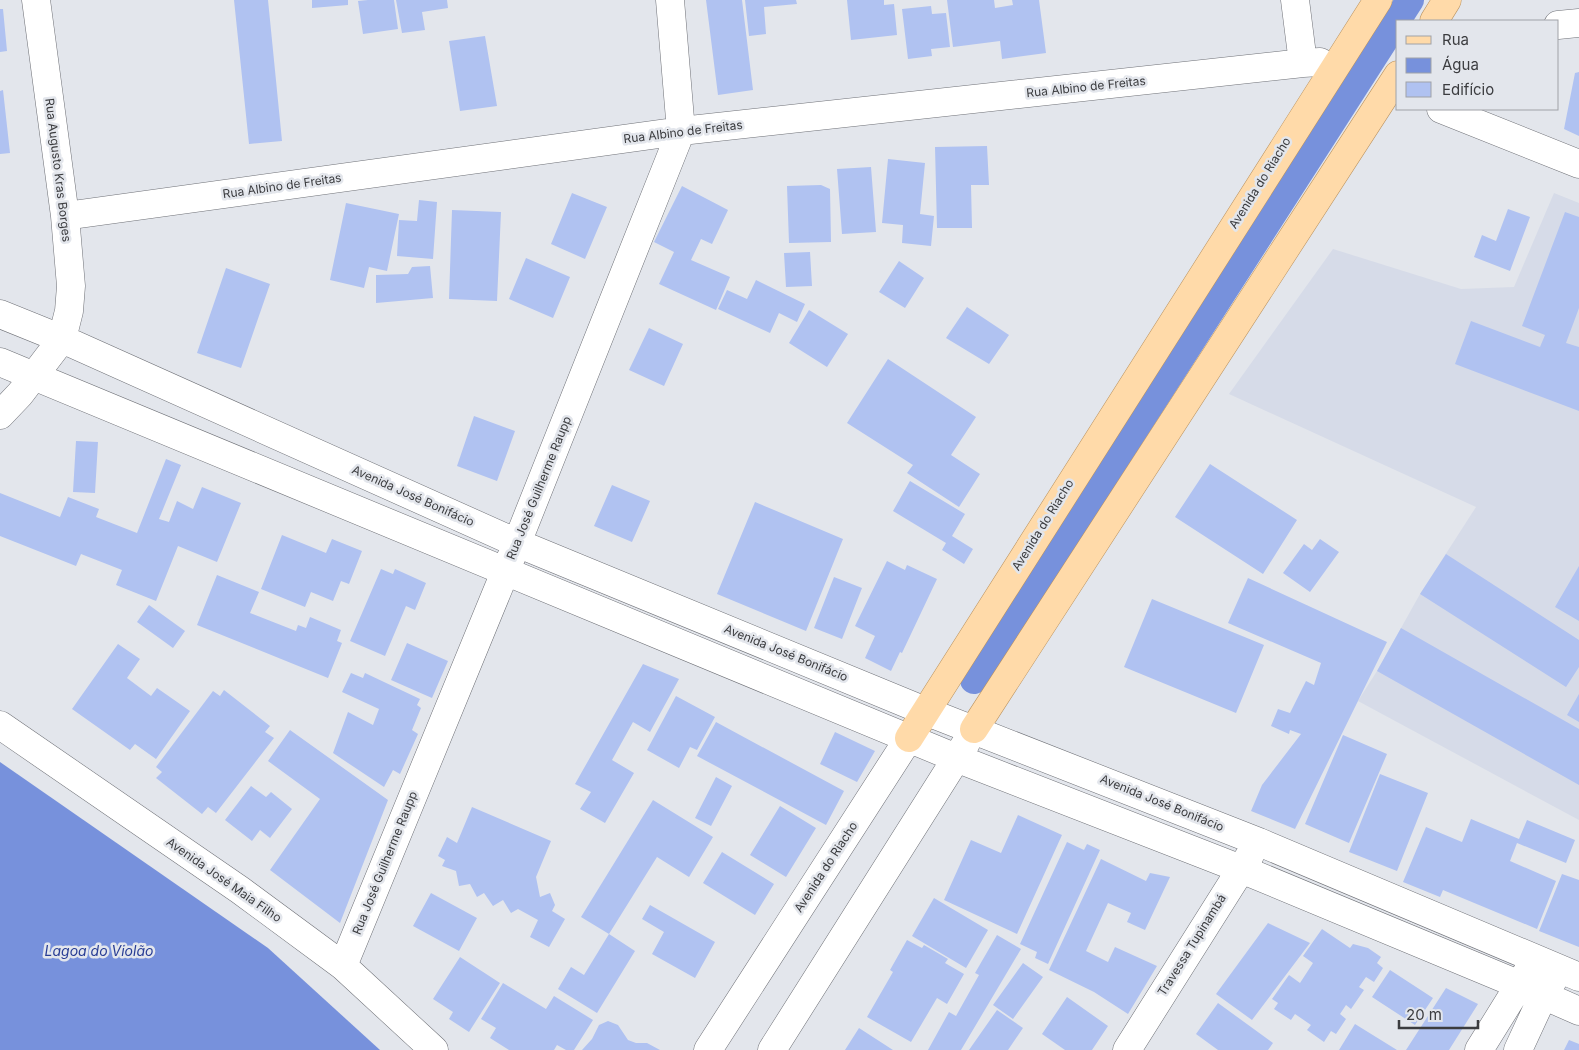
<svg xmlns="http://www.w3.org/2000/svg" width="1579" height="1050" font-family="Inter,sans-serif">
<rect width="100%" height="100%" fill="#e3e6ec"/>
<!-- built -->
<path fill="#d6dbe8" d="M 1554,193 L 1579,203 L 1579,820 L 1358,701 L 1377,671 L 1420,594 L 1476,507 L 1229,394 L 1333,249 L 1461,289 L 1514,287 Z"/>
<!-- water -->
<path fill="#7791dc" d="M 0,762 L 268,948 L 380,1050 L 0,1050 Z"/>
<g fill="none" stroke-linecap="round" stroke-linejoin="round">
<!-- canal -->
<path stroke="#7791dc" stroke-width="28" d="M 974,680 L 1410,0"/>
</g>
<!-- building -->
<path fill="#b0c2f1" d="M 234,0 L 268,0 L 282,141 L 249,144 Z
M 312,0 L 348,0 L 348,5 L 312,8 Z
M 368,0 L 394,0 L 398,29 L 363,34 L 358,1 Z
M 396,0 L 447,0 L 448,8 L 422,12 L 425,30 L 402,33 Z
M 706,0 L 742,0 L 753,90 L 718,95 Z
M 745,0 L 796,0 L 797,4 L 764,7 L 766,34 L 749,36 Z
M 847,0 L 884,0 L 884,5 L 894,4 L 897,35 L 851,40 Z
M 947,0 L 994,0 L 995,8 L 1013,5 L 1012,0 L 1039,0 L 1046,53 L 1002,59 L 1000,41 L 953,47 Z
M 931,6 L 932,14 L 946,13 L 950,47 L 931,49 L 932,56 L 908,59 L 902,9 Z
M 0,9 L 3,9 L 7,51 L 0,52 Z
M 485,36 L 497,106 L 460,111 L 449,41 Z
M 1579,72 L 1579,136 L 1564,129 L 1575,73 Z
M 3,90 L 10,153 L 0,154 L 0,91 Z
M 987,146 L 989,185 L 971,185 L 972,228 L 937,228 L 935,147 Z
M 888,159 L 925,163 L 920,214 L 934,216 L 931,246 L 902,243 L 903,225 L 882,223 Z
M 871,167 L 876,232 L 842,234 L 837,169 Z
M 821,185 L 830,189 L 831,242 L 789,243 L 787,186 Z
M 682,186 L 728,210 L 712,244 L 701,239 L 691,260 L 730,277 L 716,310 L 659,284 L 674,252 L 654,242 Z
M 572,193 L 607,207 L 585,259 L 551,244 Z
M 419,200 L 437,202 L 433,259 L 397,256 L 399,220 L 417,221 Z
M 346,203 L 399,214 L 387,271 L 369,267 L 364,288 L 330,280 Z
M 1508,209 L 1530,217 L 1510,271 L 1474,257 L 1482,235 L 1496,241 Z
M 452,210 L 501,212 L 497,301 L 449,299 Z
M 1565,212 L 1579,217 L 1579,308 L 1566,343 L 1579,347 L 1579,411 L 1455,364 L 1471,321 L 1540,347 L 1545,335 L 1522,326 Z
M 810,252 L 812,286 L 786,287 L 784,253 Z
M 526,258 L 570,277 L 553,318 L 509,299 Z
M 899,261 L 924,278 L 905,308 L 879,292 Z
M 430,266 L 433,298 L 376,303 L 376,275 L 408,274 L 412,267 Z
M 226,268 L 270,284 L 241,368 L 197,353 Z
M 756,280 L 805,304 L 797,322 L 779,313 L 770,333 L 718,309 L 727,290 L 747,299 Z
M 967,307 L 1009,335 L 989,364 L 946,338 Z
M 809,310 L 848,334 L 827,367 L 789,343 Z
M 649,328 L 683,344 L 664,386 L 629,370 Z
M 888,359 L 976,417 L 951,455 L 980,474 L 959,507 L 907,473 L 913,465 L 847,423 Z
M 474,416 L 515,431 L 497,481 L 457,466 Z
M 76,441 L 98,442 L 95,493 L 73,492 Z
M 166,459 L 181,465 L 159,519 L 169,522 L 177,501 L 193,509 L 202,487 L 241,503 L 217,562 L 178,546 L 156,601 L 116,585 L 122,570 L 81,554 L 76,566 L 0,536 L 0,493 L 60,517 L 68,497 L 99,509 L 96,517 L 137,533 Z
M 1210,464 L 1297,520 L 1263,574 L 1175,517 Z
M 910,481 L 965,514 L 952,536 L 973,549 L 964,564 L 942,550 L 946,543 L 893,511 Z
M 612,485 L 650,501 L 632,542 L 594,526 Z
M 755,502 L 843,539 L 806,631 L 717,594 Z
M 282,535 L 326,553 L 332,539 L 362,551 L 349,584 L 341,581 L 333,601 L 311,592 L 305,607 L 261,589 Z
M 1320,539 L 1339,552 L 1310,592 L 1283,573 L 1304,544 L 1312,550 Z
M 1446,554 L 1579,640 L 1579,667 L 1566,687 L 1420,594 Z
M 887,561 L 905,570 L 907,565 L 937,579 L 902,653 L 900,652 L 891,671 L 865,658 L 875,636 L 855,626 Z
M 1579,566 L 1579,621 L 1555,607 Z
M 381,569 L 393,574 L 395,569 L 426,583 L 415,610 L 406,606 L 385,656 L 350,641 Z
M 217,575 L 259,592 L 250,613 L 296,631 L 298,625 L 306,628 L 310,617 L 341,630 L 337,641 L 342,643 L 328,678 L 197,625 Z
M 834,577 L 862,588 L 842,639 L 814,628 Z
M 1248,578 L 1387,642 L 1295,829 L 1251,811 L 1262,785 L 1301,734 L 1290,730 L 1289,734 L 1271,726 L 1278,709 L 1290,713 L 1306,681 L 1314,685 L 1321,663 L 1228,623 Z
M 1152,599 L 1264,645 L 1236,713 L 1124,667 Z
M 149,605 L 185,631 L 173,648 L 137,622 Z
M 1401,628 L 1579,729 L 1579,785 L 1377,671 Z
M 407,643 L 448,661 L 432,698 L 391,680 Z
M 118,644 L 140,659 L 127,678 L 151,696 L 157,688 L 190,711 L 156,759 L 135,744 L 130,750 L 72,709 Z
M 643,664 L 679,679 L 650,732 L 633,722 L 612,760 L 634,773 L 605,823 L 580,809 L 591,792 L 575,784 Z
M 351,673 L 363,678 L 365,673 L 420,699 L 417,705 L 421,708 L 412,730 L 418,734 L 400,774 L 393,770 L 384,787 L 333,753 L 348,712 L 373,725 L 379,709 L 342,692 Z
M 224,690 L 270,726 L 265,732 L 274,738 L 216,813 L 208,807 L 202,814 L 156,778 L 162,772 L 156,767 L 213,691 L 220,696 Z
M 1579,694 L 1579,722 L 1567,715 Z
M 676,696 L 715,717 L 697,750 L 690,747 L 679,768 L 647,750 Z
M 716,722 L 844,791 L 826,825 L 697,756 Z
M 290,730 L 388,800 L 340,923 L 270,870 L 320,799 L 268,761 Z
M 835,732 L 875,751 L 857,782 L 820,764 Z
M 1343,735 L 1387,754 L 1349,843 L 1305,824 Z
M 1380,774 L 1428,793 L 1397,871 L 1349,852 Z
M 716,777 L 732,786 L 711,826 L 695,818 Z
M 251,786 L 266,797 L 271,792 L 292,809 L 270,838 L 260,830 L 252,841 L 225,820 Z
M 653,800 L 713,837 L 689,877 L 657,857 L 609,934 L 581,917 Z
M 780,806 L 816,828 L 786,877 L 750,855 Z
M 472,807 L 551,841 L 536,877 L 540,897 L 550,893 L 555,905 L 552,911 L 565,919 L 549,947 L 530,937 L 538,920 L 518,909 L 511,913 L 503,900 L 493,906 L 484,893 L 477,897 L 470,884 L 459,886 L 456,871 L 442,866 L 445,860 L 438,856 L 447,837 L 457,843 Z
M 1018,815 L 1062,835 L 1017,934 L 944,900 L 971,840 L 1001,853 Z
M 1471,819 L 1519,839 L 1527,820 L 1575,840 L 1566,863 L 1517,843 L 1510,861 L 1556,881 L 1537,929 L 1443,890 L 1440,897 L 1403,882 L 1426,827 L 1462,842 Z
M 1067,842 L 1084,850 L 1087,844 L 1100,850 L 1048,964 L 1035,958 L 1037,952 L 1020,944 Z
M 722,852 L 774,884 L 755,915 L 703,883 Z
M 1101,859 L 1146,881 L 1150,873 L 1170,877 L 1145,930 L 1127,922 L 1131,913 L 1108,903 L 1086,951 L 1108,962 L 1115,947 L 1157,966 L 1128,1014 L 1094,992 L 1049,970 Z
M 1562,874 L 1579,880 L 1579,947 L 1539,931 Z
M 431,893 L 477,918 L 459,951 L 413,926 Z
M 934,898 L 988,930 L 966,968 L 912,936 Z
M 650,905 L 715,942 L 695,978 L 652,954 L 664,932 L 642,919 Z
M 1268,923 L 1310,943 L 1252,1020 L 1216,994 Z
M 1322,929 L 1350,948 L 1353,944 L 1368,948 L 1381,957 L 1377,963 L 1383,968 L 1374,982 L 1366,977 L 1359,987 L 1364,990 L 1351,1009 L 1346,1005 L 1340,1014 L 1346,1019 L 1336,1034 L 1331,1031 L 1324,1042 L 1307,1030 L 1311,1025 L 1295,1014 L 1291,1020 L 1274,1009 L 1278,1003 L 1272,999 L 1289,975 L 1300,983 L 1313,963 L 1303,956 Z
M 609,934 L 635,951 L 597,1013 L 558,989 L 571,967 L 584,975 Z
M 997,935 L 1021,949 L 961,1050 L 928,1050 L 949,1012 L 956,1016 L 979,975 L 975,973 Z
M 907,940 L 922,948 L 924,945 L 948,959 L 945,963 L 964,974 L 947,1004 L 937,998 L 911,1042 L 867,1017 L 893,972 L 890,970 Z
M 460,957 L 500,983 L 469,1032 L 449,1019 L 453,1012 L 433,999 Z
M 1023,963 L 1043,977 L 1013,1019 L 993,1005 Z
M 1390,970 L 1433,998 L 1415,1025 L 1372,997 Z
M 503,983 L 546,1009 L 554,996 L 593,1020 L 574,1050 L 566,1050 L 557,1045 L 554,1050 L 509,1050 L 490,1038 L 496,1028 L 481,1019 Z
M 1446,988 L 1478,1004 L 1449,1050 L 1406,1050 Z
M 1067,997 L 1108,1026 L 1092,1050 L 1065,1050 L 1042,1034 Z
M 1218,1003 L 1273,1043 L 1268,1050 L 1218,1050 L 1196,1034 Z
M 997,1010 L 1023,1028 L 1008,1050 L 969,1050 Z
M 608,1021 L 618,1025 L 628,1040 L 636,1043 L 647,1043 L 660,1050 L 582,1050 L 592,1039 L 599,1025 Z
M 1355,1024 L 1397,1050 L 1339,1050 Z
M 859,1028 L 893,1050 L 845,1050 Z
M 1569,1040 L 1579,1044 L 1579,1050 L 1564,1050 Z"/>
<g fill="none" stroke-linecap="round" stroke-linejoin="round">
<defs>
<path id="minor" d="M 1295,0 L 1303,63 L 1320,62
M 1558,25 L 1579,23
M 1441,109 L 1579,164
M 65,216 L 681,131 L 1303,63
M 0,314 L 62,339 L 517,543 L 925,711 L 1259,842 L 1579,977
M 0,362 L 956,758 L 1241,869 L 1520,985 L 1579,1011
M 0,415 L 20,394 L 62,339 L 69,311 L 71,286 L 65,216 L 36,0
M 0,725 L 240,890 L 343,966 L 434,1050
M 343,966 L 517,543 L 681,131 L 670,0
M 708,1050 L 909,738
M 772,1050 L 966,743
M 1127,1050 L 1250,855
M 1479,1050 L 1528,971
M 1518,1050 L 1543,996 L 1553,980"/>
<path id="major" d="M 1434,21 L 1447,0
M 974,729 L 1398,75
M 909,738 L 1378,0"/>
</defs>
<!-- minor casing -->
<use href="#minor" stroke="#6f7177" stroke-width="29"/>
<!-- major casing -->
<use href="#major" stroke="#ba925e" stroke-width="29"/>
<!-- minor -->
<use href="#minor" stroke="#fff" stroke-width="28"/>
<!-- major -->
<use href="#major" stroke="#ffdaa9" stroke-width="28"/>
</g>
<g text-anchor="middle" stroke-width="5" stroke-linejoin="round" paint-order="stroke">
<!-- street labels -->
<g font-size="12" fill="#3b3c3f" stroke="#e3e6ec">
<text transform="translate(1086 87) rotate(-6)" y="4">Rua Albino de Freitas</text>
<text transform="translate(683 132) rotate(-7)" y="4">Rua Albino de Freitas</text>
<text transform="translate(58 170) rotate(83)" y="4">Rua Augusto Kras Borges</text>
<text transform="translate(1260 183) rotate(-58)" y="4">Avenida do Riacho</text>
<text transform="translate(282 186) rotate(-8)" y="4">Rua Albino de Freitas</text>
<text transform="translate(539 488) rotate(-68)" y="4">Rua José Guilherme Raupp</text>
<text transform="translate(413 496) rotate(24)" y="4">Avenida José Bonifácio</text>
<text transform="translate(1043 525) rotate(-58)" y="4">Avenida do Riacho</text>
<text transform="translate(786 653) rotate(22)" y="4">Avenida José Bonifácio</text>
<text transform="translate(1162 803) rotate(22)" y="4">Avenida José Bonifácio</text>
<text transform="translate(385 863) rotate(-68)" y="4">Rua José Guilherme Raupp</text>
<text transform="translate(826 867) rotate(-57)" y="4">Avenida do Riacho</text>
<text transform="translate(224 880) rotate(35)" y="4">Avenida José Maia Filho</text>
<text transform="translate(1192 945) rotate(-58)" y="4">Travessa Tupinambá</text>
</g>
<!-- water labels -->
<g font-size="14" font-style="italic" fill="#283d94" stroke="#e3e6ec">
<text x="99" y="956">Lagoa do Violão</text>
</g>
</g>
<!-- legend -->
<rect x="1396" y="20" width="162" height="90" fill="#e3e6ec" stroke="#a0a2a7"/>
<rect x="1406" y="36" width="25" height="8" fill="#ffdaa9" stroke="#a0a2a7"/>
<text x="1442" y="45" font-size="15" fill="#3b3c3f">Rua</text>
<rect x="1406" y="58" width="25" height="15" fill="#7791dc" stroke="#a0a2a7"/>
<text x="1442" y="70" font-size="15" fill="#3b3c3f">Água</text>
<rect x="1406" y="82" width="25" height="15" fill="#b0c2f1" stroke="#a0a2a7"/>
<text x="1442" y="95" font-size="15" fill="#3b3c3f">Edifício</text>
<!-- scale -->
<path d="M1399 1020v8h79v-8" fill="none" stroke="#3b3c3f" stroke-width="2.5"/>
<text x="1406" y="1020" font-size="15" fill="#3b3c3f" stroke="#e3e6ec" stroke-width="4" paint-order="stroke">20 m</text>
</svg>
